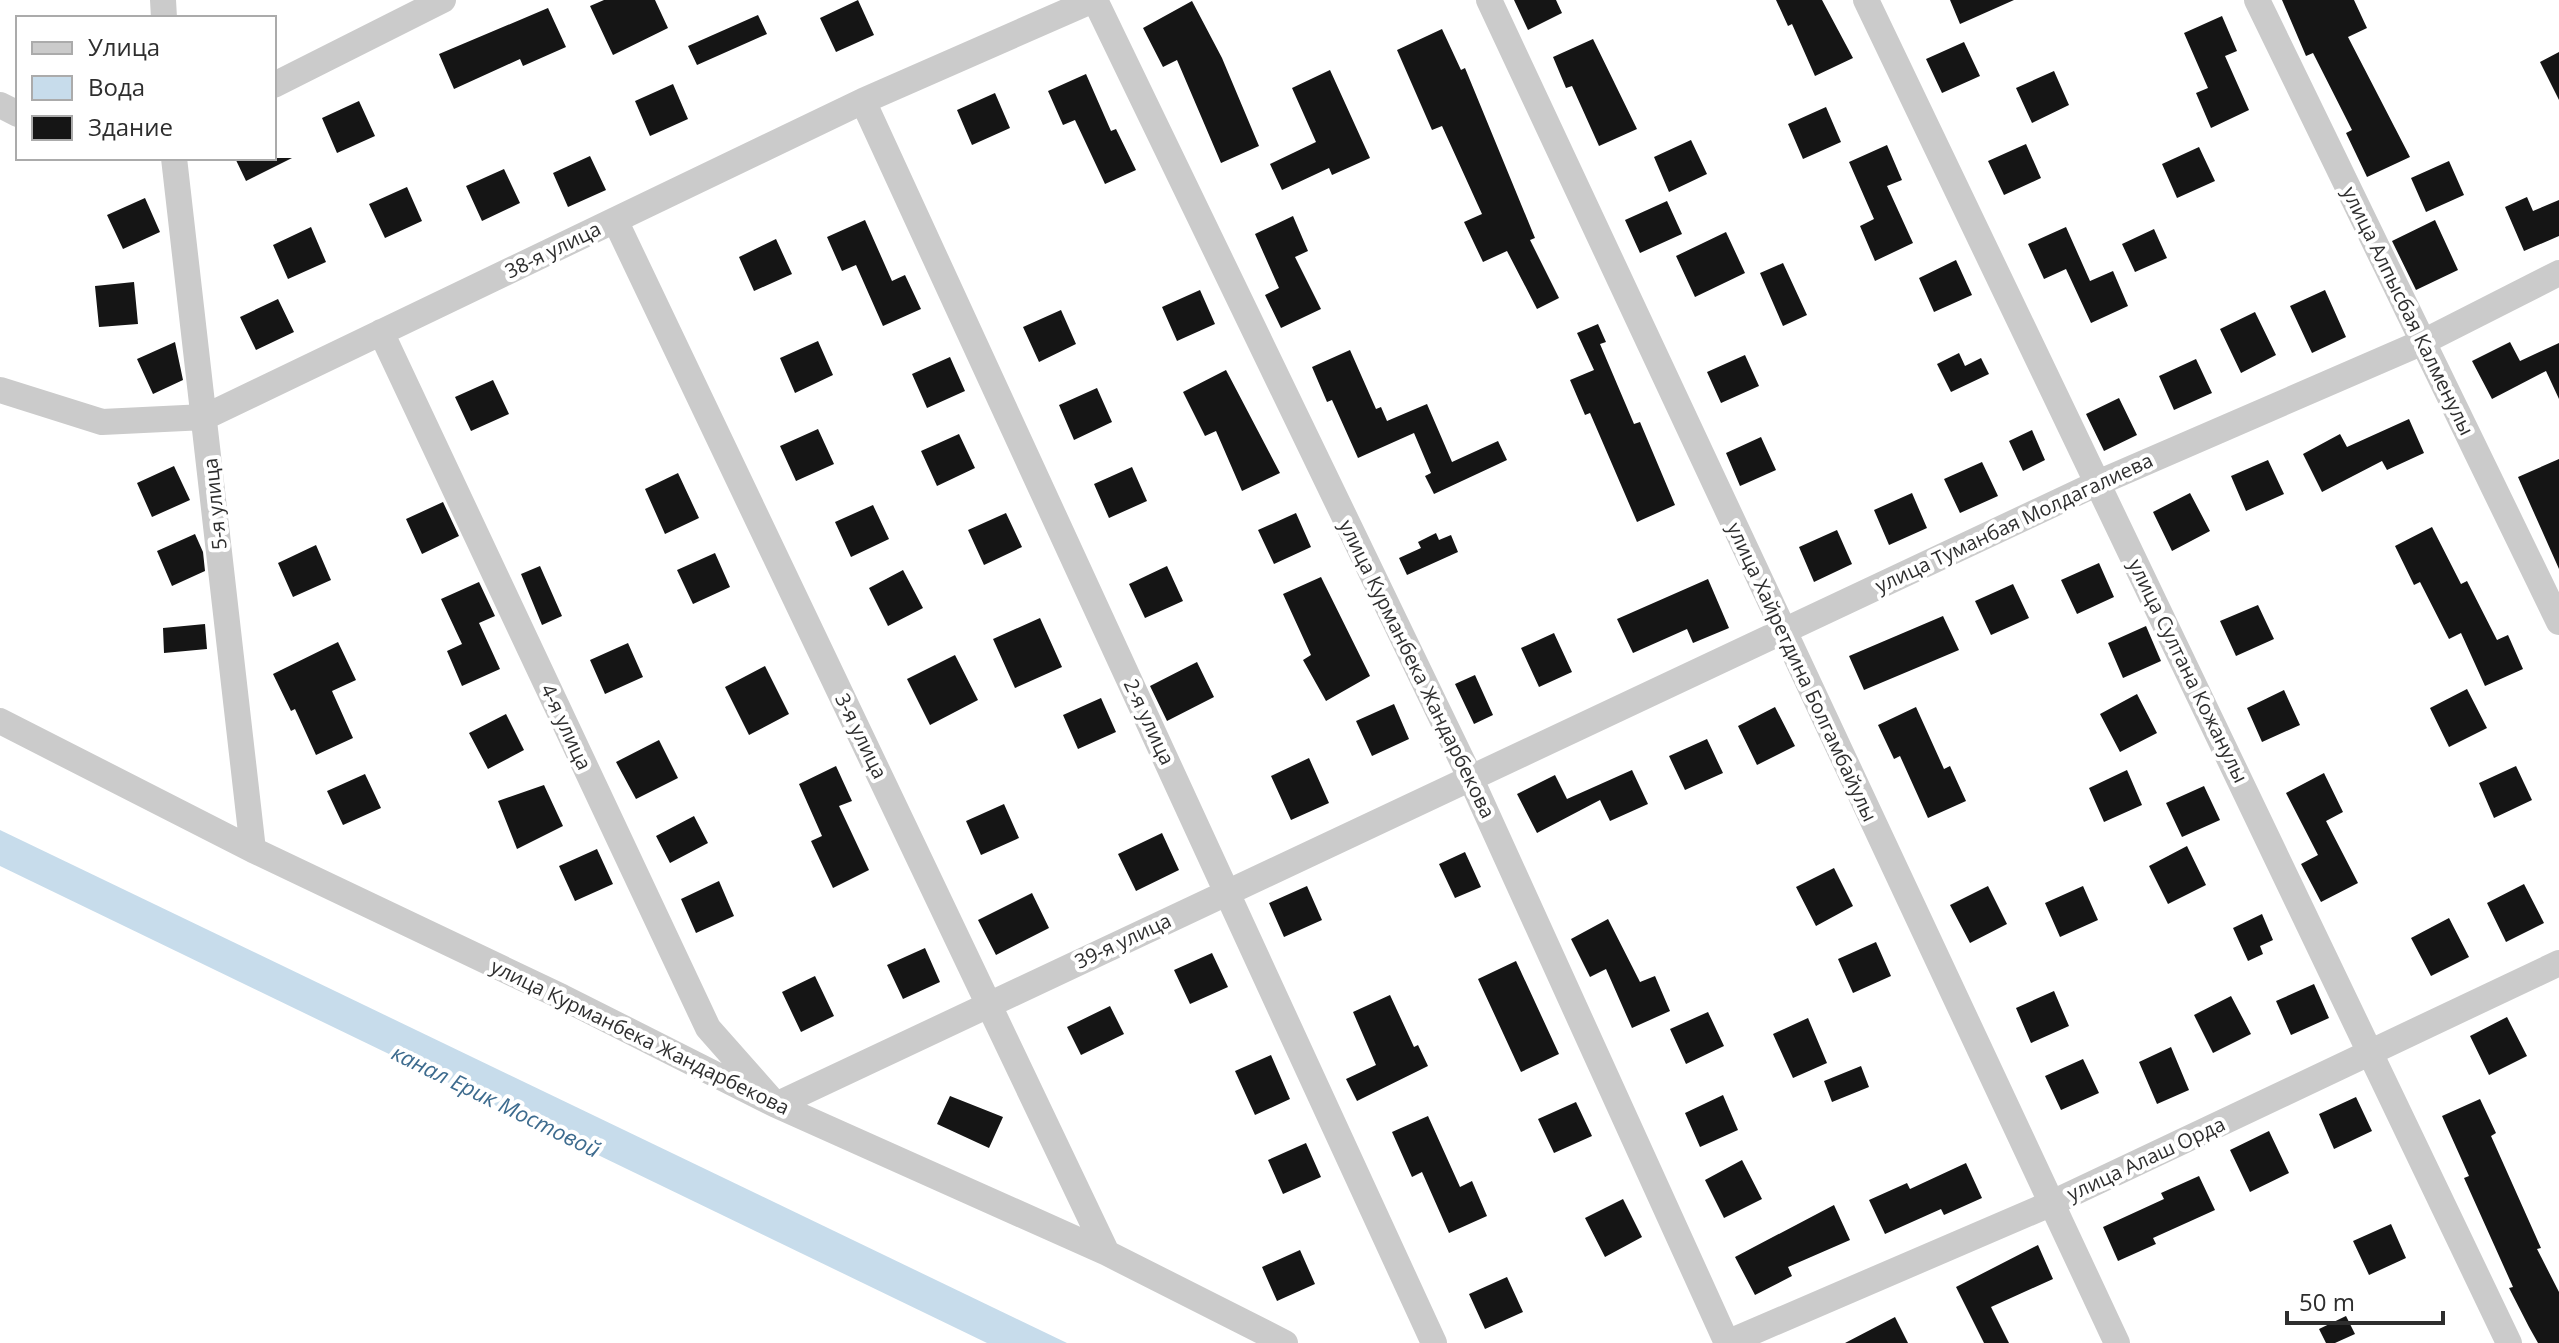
<svg xmlns="http://www.w3.org/2000/svg" width="2559" height="1343" font-family="'Open Sans',sans-serif">
<rect width="100%" height="100%" fill="#fff"/>
<!-- water -->
<path fill="#c7dceb" d="M 0,830 L 1067,1343 L 987,1343 L 0,866 Z"/>
<!-- building -->
<path fill="#151515" d="M 604,0 L 655,0 L 668,28 L 613,55 L 590,6 Z
M 858,0 L 874,35 L 836,52 L 820,18 Z
M 1514,0 L 1556,0 L 1562,13 L 1528,30 Z
M 1776,0 L 1822,0 L 1853,58 L 1815,76 L 1792,24 L 1788,26 Z
M 1950,0 L 2014,0 L 1960,24 Z
M 2282,0 L 2354,0 L 2367,28 L 2348,37 L 2410,157 L 2367,177 L 2346,133 L 2352,130 L 2313,53 L 2306,56 Z
M 1192,1 L 1222,58 L 1259,146 L 1221,163 L 1177,60 L 1163,67 L 1143,28 Z
M 548,8 L 566,47 L 523,66 L 520,59 L 454,89 L 439,54 Z
M 758,15 L 767,34 L 697,65 L 688,46 Z
M 2222,16 L 2237,51 L 2225,56 L 2249,110 L 2211,128 L 2196,93 L 2208,88 L 2184,33 Z
M 1442,29 L 1461,70 L 1465,68 L 1535,238 L 1530,240 L 1559,298 L 1537,309 L 1507,251 L 1483,262 L 1464,222 L 1482,214 L 1442,126 L 1432,130 L 1397,50 Z
M 1593,39 L 1637,129 L 1599,146 L 1572,86 L 1566,88 L 1553,57 Z
M 1964,42 L 1980,76 L 1942,93 L 1926,59 Z
M 2559,52 L 2559,100 L 2540,62 Z
M 1330,70 L 1370,158 L 1332,175 L 1329,168 L 1282,190 L 1270,164 L 1316,142 L 1292,88 Z
M 2054,71 L 2069,105 L 2032,123 L 2016,88 Z
M 1086,74 L 1111,131 L 1116,129 L 1136,170 L 1105,184 L 1075,120 L 1063,125 L 1048,91 Z
M 673,84 L 688,119 L 650,136 L 635,101 Z
M 995,93 L 1010,128 L 972,145 L 957,110 Z
M 359,101 L 375,136 L 337,153 L 322,118 Z
M 1826,107 L 1841,142 L 1803,159 L 1788,124 Z
M 1691,140 L 1707,174 L 1669,192 L 1654,157 Z
M 2026,144 L 2041,178 L 2004,195 L 1988,161 Z
M 1887,145 L 1902,180 L 1887,186 L 1913,243 L 1875,261 L 1860,226 L 1874,219 L 1849,162 Z
M 2199,147 L 2215,181 L 2177,198 L 2162,164 Z
M 590,156 L 606,190 L 568,207 L 553,173 Z
M 235,158 L 292,158 L 246,181 Z
M 2449,161 L 2464,195 L 2426,212 L 2411,178 Z
M 504,169 L 520,203 L 482,221 L 466,186 Z
M 407,187 L 422,221 L 385,238 L 369,204 Z
M 2527,197 L 2533,211 L 2559,200 L 2559,236 L 2524,251 L 2505,207 Z
M 145,198 L 160,232 L 123,249 L 107,215 Z
M 1667,201 L 1682,234 L 1640,253 L 1625,220 Z
M 1293,216 L 1308,251 L 1295,257 L 1321,309 L 1281,328 L 1265,295 L 1279,288 L 1255,234 Z
M 865,220 L 892,281 L 905,275 L 921,309 L 883,326 L 856,265 L 842,271 L 827,237 Z
M 2435,220 L 2458,270 L 2416,290 L 2392,241 Z
M 311,227 L 326,262 L 288,279 L 273,245 Z
M 2066,227 L 2090,281 L 2113,271 L 2128,306 L 2091,323 L 2066,269 L 2044,279 L 2028,244 Z
M 2154,229 L 2167,258 L 2135,272 L 2122,244 Z
M 1726,232 L 1745,273 L 1695,297 L 1676,256 Z
M 776,239 L 792,274 L 754,291 L 739,257 Z
M 1956,260 L 1972,295 L 1934,312 L 1919,278 Z
M 1783,263 L 1807,315 L 1783,326 L 1760,273 Z
M 134,282 L 138,324 L 99,327 L 95,286 Z
M 1200,290 L 1215,324 L 1177,341 L 1162,307 Z
M 2325,290 L 2346,337 L 2312,353 L 2290,306 Z
M 278,299 L 294,332 L 256,350 L 240,317 Z
M 1061,310 L 1076,344 L 1039,362 L 1023,327 Z
M 2255,312 L 2276,355 L 2241,373 L 2220,329 Z
M 1598,324 L 1606,342 L 1600,344 L 1634,424 L 1640,422 L 1675,505 L 1637,522 L 1590,413 L 1585,415 L 1570,380 L 1594,370 L 1577,333 Z
M 818,341 L 833,375 L 795,393 L 780,358 Z
M 175,342 L 183,380 L 153,394 L 137,359 Z
M 2510,342 L 2520,361 L 2559,343 L 2559,399 L 2546,371 L 2492,399 L 2472,361 Z
M 1350,350 L 1376,409 L 1381,407 L 1387,421 L 1427,404 L 1452,462 L 1498,441 L 1507,460 L 1434,494 L 1425,476 L 1431,473 L 1414,433 L 1358,458 L 1332,400 L 1327,402 L 1312,367 Z
M 1959,353 L 1965,366 L 1981,358 L 1989,374 L 1951,392 L 1937,364 Z
M 1745,355 L 1759,386 L 1721,403 L 1707,372 Z
M 950,357 L 965,391 L 927,408 L 912,374 Z
M 2196,359 L 2212,393 L 2174,410 L 2159,376 Z
M 1226,370 L 1280,473 L 1242,491 L 1216,431 L 1205,436 L 1183,392 Z
M 493,380 L 509,414 L 471,431 L 455,397 Z
M 1097,388 L 1112,422 L 1074,440 L 1059,405 Z
M 2119,398 L 2137,435 L 2104,451 L 2086,414 Z
M 2409,419 L 2424,453 L 2387,470 L 2382,461 L 2322,492 L 2303,454 L 2340,434 L 2347,447 Z
M 818,429 L 834,464 L 796,481 L 780,446 Z
M 2032,430 L 2045,460 L 2023,471 L 2009,441 Z
M 959,434 L 975,468 L 937,486 L 921,451 Z
M 1761,437 L 1776,470 L 1740,486 L 1726,453 Z
M 2559,459 L 2559,569 L 2518,477 Z
M 2268,460 L 2284,494 L 2246,511 L 2231,476 Z
M 1982,462 L 1998,496 L 1960,513 L 1944,479 Z
M 174,466 L 190,500 L 152,517 L 137,483 Z
M 1132,467 L 1147,501 L 1109,518 L 1094,484 Z
M 678,473 L 699,518 L 665,534 L 645,489 Z
M 1912,493 L 1927,528 L 1889,545 L 1874,510 Z
M 2190,493 L 2210,531 L 2172,551 L 2153,512 Z
M 443,502 L 459,536 L 422,554 L 406,519 Z
M 873,505 L 889,539 L 851,557 L 835,522 Z
M 1006,513 L 1022,547 L 984,565 L 968,530 Z
M 1296,513 L 1311,547 L 1274,564 L 1258,530 Z
M 2432,527 L 2461,584 L 2467,581 L 2497,640 L 2508,635 L 2523,669 L 2485,686 L 2461,633 L 2449,639 L 2420,582 L 2414,585 L 2395,546 Z
M 1837,530 L 1852,564 L 1814,582 L 1799,547 Z
M 1436,533 L 1439,540 L 1451,535 L 1458,552 L 1407,575 L 1399,558 L 1421,548 L 1418,542 Z
M 195,534 L 203,552 L 205,571 L 172,586 L 157,551 Z
M 316,545 L 331,580 L 293,597 L 278,563 Z
M 715,553 L 730,587 L 693,604 L 677,570 Z
M 2099,563 L 2114,597 L 2077,614 L 2061,580 Z
M 540,566 L 562,616 L 542,625 L 521,574 Z
M 1167,566 L 1183,601 L 1145,618 L 1129,584 Z
M 903,570 L 923,608 L 888,626 L 869,588 Z
M 1321,577 L 1370,676 L 1326,701 L 1303,660 L 1311,655 L 1283,594 Z
M 1708,579 L 1729,628 L 1693,643 L 1687,629 L 1633,653 L 1617,619 Z
M 479,582 L 495,616 L 479,623 L 500,669 L 462,686 L 447,651 L 462,644 L 441,599 Z
M 2013,584 L 2029,618 L 1991,635 L 1975,601 Z
M 2258,605 L 2274,639 L 2236,656 L 2220,621 Z
M 1943,616 L 1959,650 L 1864,690 L 1849,656 Z
M 1040,618 L 1062,667 L 1015,688 L 993,639 Z
M 205,624 L 207,649 L 164,653 L 163,628 Z
M 2146,626 L 2161,661 L 2123,678 L 2108,643 Z
M 1554,633 L 1572,672 L 1539,687 L 1521,648 Z
M 338,642 L 356,680 L 332,691 L 353,738 L 316,755 L 295,709 L 291,711 L 273,674 Z
M 628,643 L 643,677 L 605,694 L 590,660 Z
M 955,655 L 978,700 L 930,725 L 907,679 Z
M 1197,662 L 1214,697 L 1167,721 L 1150,686 Z
M 765,666 L 789,714 L 749,735 L 725,687 Z
M 1475,675 L 1493,715 L 1474,724 L 1455,684 Z
M 2467,689 L 2487,728 L 2449,747 L 2430,708 Z
M 2284,690 L 2300,725 L 2262,742 L 2247,708 Z
M 2137,694 L 2157,733 L 2120,752 L 2100,714 Z
M 1101,698 L 1116,732 L 1078,749 L 1063,715 Z
M 1394,704 L 1409,739 L 1372,756 L 1356,721 Z
M 1775,707 L 1795,746 L 1757,765 L 1738,726 Z
M 1916,707 L 1944,769 L 1950,766 L 1966,801 L 1928,818 L 1900,756 L 1894,759 L 1878,725 Z
M 506,714 L 524,750 L 488,769 L 469,733 Z
M 1707,739 L 1723,773 L 1685,790 L 1669,756 Z
M 659,740 L 678,778 L 636,799 L 616,762 Z
M 1309,758 L 1329,803 L 1291,820 L 1271,776 Z
M 836,766 L 852,801 L 839,806 L 869,870 L 833,888 L 811,841 L 822,836 L 799,784 Z
M 2516,766 L 2532,800 L 2494,818 L 2479,783 Z
M 1632,770 L 1648,804 L 1610,821 L 1600,800 L 1537,833 L 1517,794 L 1555,775 L 1567,799 Z
M 2127,770 L 2142,805 L 2104,822 L 2089,788 Z
M 2324,773 L 2343,812 L 2326,821 L 2358,883 L 2321,902 L 2301,864 L 2318,855 L 2286,793 Z
M 365,774 L 381,808 L 343,825 L 327,791 Z
M 544,785 L 563,826 L 517,849 L 498,801 Z
M 2204,786 L 2220,820 L 2182,837 L 2166,803 Z
M 1004,804 L 1019,838 L 981,855 L 966,821 Z
M 694,816 L 708,843 L 670,863 L 656,836 Z
M 1162,833 L 1179,870 L 1136,891 L 1118,854 Z
M 2187,846 L 2206,885 L 2168,904 L 2149,866 Z
M 597,849 L 613,884 L 575,901 L 559,866 Z
M 1465,852 L 1481,887 L 1455,898 L 1439,864 Z
M 1834,868 L 1853,906 L 1816,926 L 1796,887 Z
M 719,881 L 734,916 L 696,933 L 681,899 Z
M 2524,884 L 2544,923 L 2506,942 L 2487,903 Z
M 1307,886 L 1322,920 L 1284,937 L 1269,903 Z
M 1988,886 L 2007,924 L 1970,943 L 1950,905 Z
M 2083,886 L 2098,920 L 2060,937 L 2045,903 Z
M 1032,893 L 1049,928 L 996,955 L 978,920 Z
M 2262,914 L 2273,940 L 2260,946 L 2263,954 L 2248,961 L 2233,928 Z
M 2449,918 L 2469,957 L 2431,976 L 2411,938 Z
M 1608,919 L 1640,982 L 1655,976 L 1670,1011 L 1632,1028 L 1606,969 L 1590,977 L 1571,939 Z
M 1876,942 L 1891,976 L 1853,993 L 1838,959 Z
M 925,948 L 940,982 L 903,999 L 887,965 Z
M 1212,953 L 1228,987 L 1190,1004 L 1174,970 Z
M 1516,961 L 1559,1054 L 1521,1072 L 1478,979 Z
M 815,976 L 834,1016 L 801,1032 L 782,992 Z
M 2314,984 L 2329,1018 L 2291,1035 L 2276,1001 Z
M 2054,991 L 2069,1026 L 2031,1043 L 2016,1008 Z
M 1390,995 L 1414,1047 L 1418,1045 L 1428,1066 L 1357,1101 L 1346,1079 L 1376,1065 L 1353,1012 Z
M 2231,996 L 2251,1034 L 2213,1053 L 2194,1015 Z
M 1110,1006 L 1124,1034 L 1081,1055 L 1067,1027 Z
M 1708,1012 L 1724,1046 L 1686,1064 L 1670,1029 Z
M 2507,1017 L 2527,1056 L 2489,1075 L 2470,1036 Z
M 1808,1018 L 1827,1063 L 1793,1078 L 1773,1034 Z
M 2171,1047 L 2189,1090 L 2157,1104 L 2139,1062 Z
M 1271,1055 L 1290,1099 L 1255,1115 L 1235,1071 Z
M 2083,1059 L 2099,1093 L 2061,1110 L 2045,1076 Z
M 1861,1066 L 1869,1087 L 1832,1102 L 1824,1081 Z
M 1723,1095 L 1738,1130 L 1700,1147 L 1685,1113 Z
M 950,1096 L 1003,1117 L 989,1148 L 937,1124 Z
M 2356,1097 L 2372,1131 L 2334,1149 L 2319,1114 Z
M 2480,1099 L 2496,1133 L 2491,1136 L 2541,1248 L 2537,1249 L 2559,1292 L 2559,1343 L 2538,1343 L 2529,1327 L 2509,1288 L 2513,1287 L 2464,1178 L 2469,1176 L 2442,1116 Z
M 1576,1102 L 1592,1136 L 1554,1153 L 1538,1119 Z
M 1428,1116 L 1460,1187 L 1472,1181 L 1487,1216 L 1449,1233 L 1422,1172 L 1412,1177 L 1392,1132 Z
M 2269,1131 L 2289,1173 L 2250,1192 L 2230,1150 Z
M 1306,1143 L 1321,1177 L 1283,1194 L 1268,1160 Z
M 1742,1160 L 1762,1199 L 1724,1218 L 1705,1180 Z
M 1966,1163 L 1982,1198 L 1944,1215 L 1941,1209 L 1885,1234 L 1869,1200 L 1907,1183 L 1910,1189 Z
M 2199,1176 L 2215,1210 L 2153,1238 L 2156,1244 L 2118,1261 L 2103,1227 L 2164,1199 L 2161,1193 Z
M 1623,1199 L 1642,1237 L 1605,1257 L 1585,1218 Z
M 1834,1205 L 1850,1240 L 1788,1267 L 1792,1276 L 1755,1295 L 1735,1257 Z
M 2391,1224 L 2406,1258 L 2369,1275 L 2353,1241 Z
M 2038,1245 L 2053,1279 L 1991,1307 L 2009,1343 L 1984,1343 L 1956,1287 Z
M 1300,1250 L 1315,1284 L 1277,1301 L 1262,1267 Z
M 1507,1277 L 1523,1312 L 1485,1329 L 1469,1294 Z
M 2346,1316 L 2355,1334 L 2335,1343 L 2326,1343 L 2319,1329 Z
M 1895,1317 L 1908,1343 L 1845,1343 Z"/>
<g fill="none" stroke-linecap="round" stroke-linejoin="round">
<!-- minor -->
<path stroke="#cbcbcb" stroke-width="26" d="M 163,0 L 164,18
M 1095,0 L 1470,777 L 1727,1343 L 2050,1204 L 2559,963
M 1489,0 L 2117,1343
M 1866,0 L 2509,1343
M 2257,0 L 2559,622
M 274,85 L 443,0
M 863,101 L 1434,1343
M 0,105 L 18,114
M 174,158 L 253,850
M 615,220 L 1107,1253
M 381,332 L 708,1028 L 776,1105 L 2098,483 L 2423,342 L 2559,273
M 0,390 L 102,422 L 205,417 L 863,101 L 1093,0
M 0,721 L 253,850 L 562,997 L 776,1105 L 1107,1253 L 1285,1343"/>
</g>
<g text-anchor="middle" stroke-width="8" stroke-linejoin="round" paint-order="stroke">
<!-- street labels -->
<g font-size="20" fill="#2e2e2e" stroke="#fff">
<text transform="translate(553 250) rotate(-26)" y="7">38-я улица</text>
<text transform="translate(2408 311) rotate(64)" y="7">улица Алпысбая Калменулы</text>
<text transform="translate(215 504) rotate(-96)" y="7">5-я улица</text>
<text transform="translate(2014 523) rotate(-25)" y="7">улица Туманбая Молдагалиева</text>
<text transform="translate(1417 669) rotate(64)" y="7">улица Курманбека Жандарбекова</text>
<text transform="translate(2188 671) rotate(64)" y="7">улица Султана Кожанулы</text>
<text transform="translate(1802 672) rotate(65)" y="7">улица Хайретдина Болгамбайулы</text>
<text transform="translate(1149 722) rotate(65)" y="7">2-я улица</text>
<text transform="translate(566 727) rotate(65)" y="7">4-я улица</text>
<text transform="translate(861 736) rotate(64)" y="7">3-я улица</text>
<text transform="translate(1123 941) rotate(-25)" y="7">39-я улица</text>
<text transform="translate(640 1037) rotate(26)" y="7">улица Курманбека Жандарбекова</text>
<text transform="translate(2146 1159) rotate(-25)" y="7">улица Алаш Орда</text>
</g>
<!-- water labels -->
<g font-size="22" font-style="italic" fill="#3d6b8e" stroke="#fff">
<text transform="translate(496 1101) rotate(26)" y="8">канал Ерик Мостовой</text>
</g>
</g>
<!-- legend -->
<rect x="16" y="16" width="260" height="144" fill="#ffffff" stroke="#ababab" stroke-width="2"/>
<rect x="32" y="42" width="40" height="12" fill="#cbcbcb" stroke="#ababab" stroke-width="2"/>
<text x="88" y="56" font-size="24" fill="#2e2e2e">Улица</text>
<rect x="32" y="76" width="40" height="24" fill="#c7dceb" stroke="#ababab" stroke-width="2"/>
<text x="88" y="96" font-size="24" fill="#2e2e2e">Вода</text>
<rect x="32" y="116" width="40" height="24" fill="#151515" stroke="#ababab" stroke-width="2"/>
<text x="88" y="136" font-size="24" fill="#2e2e2e">Здание</text>
<!-- scale -->
<path d="M2287 1311v12h156v-12" fill="none" stroke="#2e2e2e" stroke-width="4"/>
<text x="2299" y="1311" font-size="24" fill="#2e2e2e" stroke="#ffffff" stroke-width="6" paint-order="stroke">50 m</text>
</svg>
